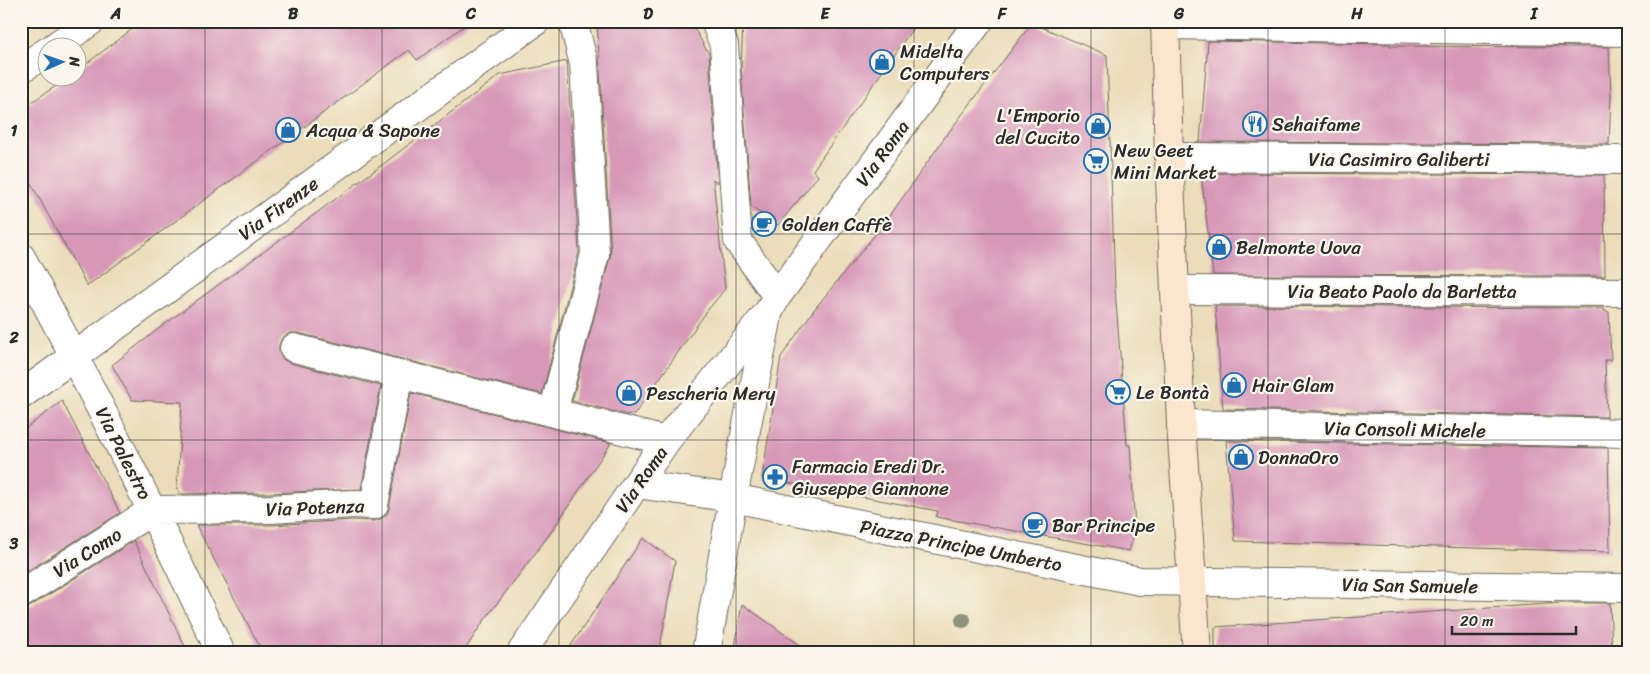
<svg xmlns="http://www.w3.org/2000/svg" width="1650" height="674" font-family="Sriracha,sans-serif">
<rect width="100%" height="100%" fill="#fbf7ec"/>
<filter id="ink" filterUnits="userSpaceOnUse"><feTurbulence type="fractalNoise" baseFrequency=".02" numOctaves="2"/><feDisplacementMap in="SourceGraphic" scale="10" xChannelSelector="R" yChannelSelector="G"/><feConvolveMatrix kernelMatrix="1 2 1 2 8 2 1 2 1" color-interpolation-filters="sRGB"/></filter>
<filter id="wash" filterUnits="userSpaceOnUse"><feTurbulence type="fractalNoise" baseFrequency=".0096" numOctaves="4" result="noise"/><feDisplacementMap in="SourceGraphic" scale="20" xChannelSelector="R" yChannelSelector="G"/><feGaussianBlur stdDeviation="1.12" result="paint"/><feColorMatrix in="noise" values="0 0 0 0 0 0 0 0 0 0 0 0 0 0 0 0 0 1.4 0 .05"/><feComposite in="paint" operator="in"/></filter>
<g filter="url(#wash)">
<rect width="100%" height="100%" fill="#ebddba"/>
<g id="blocks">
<!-- building -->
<path fill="#d798b8" d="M 143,21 L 471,21 L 417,60 L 409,50 L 87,286 L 21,165 L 21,109 L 68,78 L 78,78 L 78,70 Z
M 597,21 L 690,21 L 709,54 L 718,183 L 713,179 L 725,289 L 707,311 L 634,415 L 629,414 L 628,415 L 572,401 L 611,253 Z
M 743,21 L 918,21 L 813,170 L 818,176 L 778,225 L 751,207 L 741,70 Z
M 1032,23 L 1107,55 L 1115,289 L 1127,445 L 1130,445 L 1135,529 L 1129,551 L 936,517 L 938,511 L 762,478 L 781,357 L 813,311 L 887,220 L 945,137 Z
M 1208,41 L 1390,44 L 1390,46 L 1609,47 L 1611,95 L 1609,144 L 1200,142 Z
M 567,61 L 579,252 L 542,394 L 298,333 L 290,333 L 282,338 L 279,345 L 279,353 L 284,360 L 290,363 L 381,386 L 361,489 L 269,493 L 180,494 L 177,488 L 182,402 L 132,400 L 112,365 L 169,321 L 382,165 L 500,75 Z
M 1201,173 L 1604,175 L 1605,276 L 1213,275 Z
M 1215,306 L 1604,308 L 1604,311 L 1609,312 L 1611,360 L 1605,360 L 1607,417 L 1223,409 Z
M 411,393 L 611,443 L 549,535 L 483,622 L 463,653 L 263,653 L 196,525 L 271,525 L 352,520 L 373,521 L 381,519 L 387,514 L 389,508 Z
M 62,401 L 120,513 L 21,575 L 21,432 Z
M 1226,441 L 1608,448 L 1610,552 L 1235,541 Z
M 643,538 L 675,561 L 659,653 L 566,653 Z
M 134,541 L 188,653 L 21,653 L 21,610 L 29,607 Z
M 1561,603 L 1610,603 L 1612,653 L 1215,653 L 1215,627 Z
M 742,604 L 811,653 L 734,653 Z"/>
</g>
</g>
<g filter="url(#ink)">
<use href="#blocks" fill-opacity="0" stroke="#6e695d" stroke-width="1"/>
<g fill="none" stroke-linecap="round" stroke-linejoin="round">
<defs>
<path id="street" d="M 715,21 L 724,45 L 738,241 L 777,296
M 1165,25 L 1629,32
M 53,48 L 91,21
M 21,69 L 48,51
M 1169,157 L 1629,160
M 21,257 C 92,387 157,519 221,653
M 1175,290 L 1629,292
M 294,348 L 399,374
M 21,395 L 536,21
M 553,412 L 595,254 L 584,64 L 573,21
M 1181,424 L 1629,433
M 637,484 L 733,498 L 1140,581 L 1629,588
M 21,594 L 153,510 L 270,509 L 352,504 L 374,505 L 399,374 L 666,441
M 521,653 L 666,441 L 769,311 L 777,296 L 979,21
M 706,653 L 733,498 L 768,315"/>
<path id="secondary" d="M 1165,21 L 1169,157 L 1181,424 L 1197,653"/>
</defs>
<!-- street casing -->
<use href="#street" stroke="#6e695d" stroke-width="30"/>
<!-- secondary casing -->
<use href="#secondary" stroke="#6e695d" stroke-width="30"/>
<!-- street -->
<use href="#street" stroke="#fff" stroke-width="28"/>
<!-- secondary -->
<use href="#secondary" stroke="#fce5cf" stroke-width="28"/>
</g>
<!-- trees -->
<circle fill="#8d937b" cx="963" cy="620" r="8"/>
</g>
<!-- grid -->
<path fill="none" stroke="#2b2b2b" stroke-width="1" stroke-opacity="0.55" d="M 205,21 L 205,653M 382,21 L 382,653M 559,21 L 559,653M 736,21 L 736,653M 914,21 L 914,653M 1091,21 L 1091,653M 1268,21 L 1268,653M 1445,21 L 1445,653M 21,234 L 1629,234M 21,440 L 1629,440"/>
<!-- icons -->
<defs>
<symbol id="shop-ring" viewBox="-11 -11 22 22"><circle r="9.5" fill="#fbf7ec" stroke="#1f6fb2" stroke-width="1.5"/><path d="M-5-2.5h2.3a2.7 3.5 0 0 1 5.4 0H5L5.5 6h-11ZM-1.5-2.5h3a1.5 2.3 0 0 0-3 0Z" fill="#1f6fb2"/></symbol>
<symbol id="restaurant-ring" viewBox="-11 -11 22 22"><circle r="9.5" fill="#fbf7ec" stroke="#1f6fb2" stroke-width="1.5"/><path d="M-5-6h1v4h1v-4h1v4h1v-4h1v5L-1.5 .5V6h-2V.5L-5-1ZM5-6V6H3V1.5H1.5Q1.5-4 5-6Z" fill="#1f6fb2"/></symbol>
<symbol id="supermarket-ring" viewBox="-11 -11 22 22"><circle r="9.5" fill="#fbf7ec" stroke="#1f6fb2" stroke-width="1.5"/><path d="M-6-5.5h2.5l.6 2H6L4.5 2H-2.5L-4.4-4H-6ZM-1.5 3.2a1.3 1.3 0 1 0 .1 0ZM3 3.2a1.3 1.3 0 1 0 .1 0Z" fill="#1f6fb2"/></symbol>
<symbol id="cafe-ring" viewBox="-11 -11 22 22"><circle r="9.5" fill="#fbf7ec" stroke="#1f6fb2" stroke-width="1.5"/><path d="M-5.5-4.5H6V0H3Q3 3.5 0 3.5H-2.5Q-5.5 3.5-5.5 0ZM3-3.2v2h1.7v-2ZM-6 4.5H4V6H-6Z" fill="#1f6fb2"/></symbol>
<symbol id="pharmacy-ring" viewBox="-11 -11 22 22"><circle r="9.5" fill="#fbf7ec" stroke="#1f6fb2" stroke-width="1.5"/><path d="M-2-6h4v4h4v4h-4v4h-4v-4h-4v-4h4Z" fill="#1f6fb2"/></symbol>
</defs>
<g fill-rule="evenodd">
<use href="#shop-ring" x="868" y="48" width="28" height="28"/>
<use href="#restaurant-ring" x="1241" y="110" width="28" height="28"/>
<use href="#shop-ring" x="1084" y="112" width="28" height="28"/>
<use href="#shop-ring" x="274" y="116" width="28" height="28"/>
<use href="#supermarket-ring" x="1082" y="147" width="28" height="28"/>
<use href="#cafe-ring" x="750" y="210" width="28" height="28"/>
<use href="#shop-ring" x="1205" y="233" width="28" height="28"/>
<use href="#shop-ring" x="1220" y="371" width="28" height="28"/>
<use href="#supermarket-ring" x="1104" y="378" width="28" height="28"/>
<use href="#shop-ring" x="615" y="379" width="28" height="28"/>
<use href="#shop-ring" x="1227" y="443" width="28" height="28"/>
<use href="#pharmacy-ring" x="761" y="463" width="28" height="28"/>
<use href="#cafe-ring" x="1021" y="511" width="28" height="28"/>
</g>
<g text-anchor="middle" stroke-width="4.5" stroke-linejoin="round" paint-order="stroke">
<!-- poi labels -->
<g font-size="19" fill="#2b2b2b" stroke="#fbf7ec" text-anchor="start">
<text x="900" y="58">Midelta<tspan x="900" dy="22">Computers</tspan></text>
<text x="1080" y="122" text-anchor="end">L'Emporio<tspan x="1080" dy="22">del Cucito</tspan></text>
<text x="1272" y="131">Sehaifame</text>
<text x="306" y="137">Acqua &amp; Sapone</text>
<text x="1114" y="157">New Geet<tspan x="1114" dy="22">Mini Market</tspan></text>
<text x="782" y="231">Golden Caffè</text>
<text x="1236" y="254">Belmonte Uova</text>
<text x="1252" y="392">Hair Glam</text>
<text x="1136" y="399">Le Bontà</text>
<text x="646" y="400">Pescheria Mery</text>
<text x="1258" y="464">DonnaOro</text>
<text x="792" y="473">Farmacia Eredi Dr.<tspan x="792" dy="22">Giuseppe Giannone</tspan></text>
<text x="1052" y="532">Bar Principe</text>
</g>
<!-- street labels -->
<g font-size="19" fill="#2b2b2b" stroke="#fbf7ec">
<text transform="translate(882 153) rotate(-54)" y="7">Via Roma</text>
<text x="1399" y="166">Via Casimiro Galiberti</text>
<text transform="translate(278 208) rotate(-36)" y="7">Via Firenze</text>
<text x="1402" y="298">Via Beato Paolo da Barletta</text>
<text transform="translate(1405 429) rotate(1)" y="7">Via Consoli Michele</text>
<text transform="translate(124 453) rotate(63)" y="7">Via Palestro</text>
<text transform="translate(641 479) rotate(-55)" y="7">Via Roma</text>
<text transform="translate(315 507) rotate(-2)" y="7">Via Potenza</text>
<text transform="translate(961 545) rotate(11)" y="7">Piazza Principe Umberto</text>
<text transform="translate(87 552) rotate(-32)" y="7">Via Como</text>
<text transform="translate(1410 585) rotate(1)" y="7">Via San Samuele</text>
</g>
</g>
<!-- margin -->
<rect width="1650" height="674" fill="none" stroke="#fbf7ec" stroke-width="55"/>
<!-- north arrow -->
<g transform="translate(62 62) rotate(88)"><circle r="24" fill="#fbf7ec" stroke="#a8a59f"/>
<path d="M0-4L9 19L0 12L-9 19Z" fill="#1f6fb2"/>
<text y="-8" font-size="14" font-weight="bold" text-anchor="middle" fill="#2b2b2b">N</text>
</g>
<!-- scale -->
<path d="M1452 626v8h124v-8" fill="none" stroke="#2b2b2b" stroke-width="2.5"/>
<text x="1460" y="626" font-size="15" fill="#2b2b2b" stroke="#fbf7ec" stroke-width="4" paint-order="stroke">20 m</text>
<rect x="28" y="28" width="1594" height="618" fill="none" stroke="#2b2b2b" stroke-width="2"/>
<g font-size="16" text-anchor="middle" font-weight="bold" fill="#2b2b2b">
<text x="116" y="19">A</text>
<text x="293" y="19">B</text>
<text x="471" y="19">C</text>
<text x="648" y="19">D</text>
<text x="825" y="19">E</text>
<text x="1002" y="19">F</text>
<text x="1179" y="19">G</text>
<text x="1357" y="19">H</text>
<text x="1534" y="19">I</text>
<text x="14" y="136">1</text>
<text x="14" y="343">2</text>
<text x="14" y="549">3</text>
</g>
</svg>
